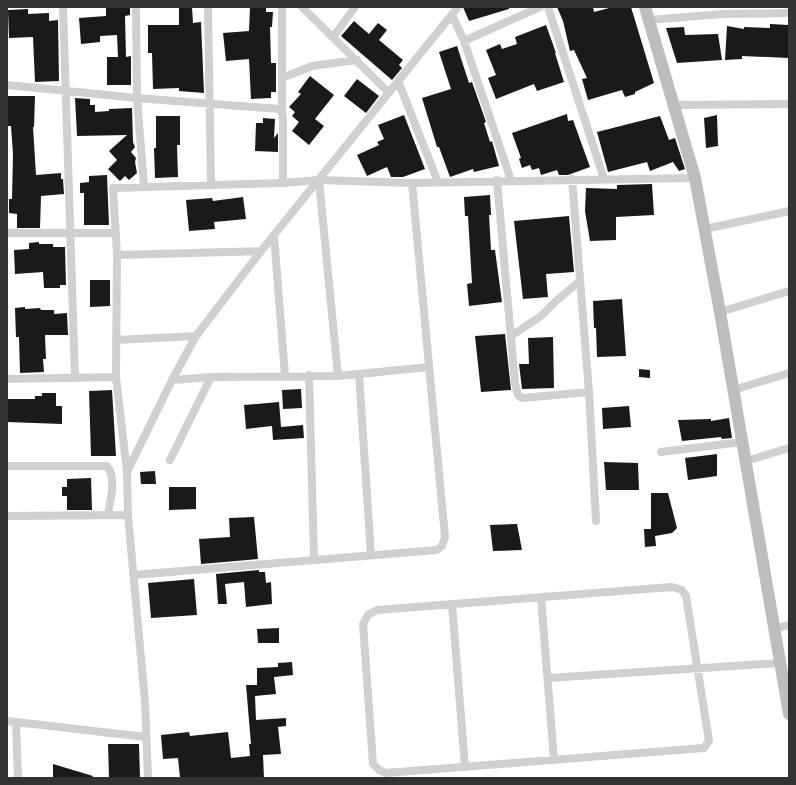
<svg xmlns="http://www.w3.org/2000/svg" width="796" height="785" font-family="Signika,sans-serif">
<rect width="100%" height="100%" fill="#fff"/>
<!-- building -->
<path fill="#1a1a1a" d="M 106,7 L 130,7 L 130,15 L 125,16 L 126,57 L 131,56 L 131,85 L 107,85 L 107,57 L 118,57 L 117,35 L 100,36 L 100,42 L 81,44 L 79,18 L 106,16 Z
M 179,7 L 192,7 L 193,23 L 201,22 L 204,93 L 179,91 L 179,88 L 153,89 L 152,53 L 148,53 L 148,25 L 179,25 Z
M 250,7 L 266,7 L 266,12 L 273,12 L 272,27 L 270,27 L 271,63 L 276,63 L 276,92 L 271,92 L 271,98 L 251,99 L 249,59 L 226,61 L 223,33 L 249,31 Z
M 463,7 L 509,7 L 509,9 L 469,21 Z
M 557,7 L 593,7 L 594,12 L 613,7 L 631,7 L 654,83 L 635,92 L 635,94 L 625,97 L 622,90 L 588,100 L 582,79 L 587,78 L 574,50 L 570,51 L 563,21 Z
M 28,9 L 28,14 L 49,13 L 49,21 L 58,20 L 59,81 L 35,82 L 33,37 L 9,38 L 8,10 Z
M 354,21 L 369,34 L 378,23 L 387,30 L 379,40 L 403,60 L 399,65 L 402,68 L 392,80 L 341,36 Z
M 770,24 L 789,25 L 789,58 L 742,56 L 742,59 L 725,60 L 727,26 L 744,29 L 744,27 L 770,28 Z
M 546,25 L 556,53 L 555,53 L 564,82 L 537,91 L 534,84 L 496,99 L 488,78 L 496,75 L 486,50 L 500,44 L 502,49 L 517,44 L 515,37 Z
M 684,27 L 685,35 L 718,34 L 722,60 L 677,63 L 666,28 Z
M 457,46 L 469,83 L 472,82 L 486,122 L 484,123 L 490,142 L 492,141 L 499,166 L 474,172 L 473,169 L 450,177 L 439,147 L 437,147 L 422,98 L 451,89 L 439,52 Z
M 310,76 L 334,95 L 315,119 L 324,126 L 309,145 L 292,131 L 299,122 L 292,116 L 295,112 L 289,107 L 301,94 L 298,92 Z
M 357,79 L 379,96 L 366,113 L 344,96 Z
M 8,96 L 35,96 L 34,127 L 33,127 L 36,175 L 61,173 L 61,179 L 63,179 L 64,194 L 41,196 L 40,228 L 17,228 L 17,214 L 9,213 L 9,199 L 12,199 L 13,154 L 11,126 L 8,126 Z
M 75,98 L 90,99 L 90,105 L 95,105 L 95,112 L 109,111 L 109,109 L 132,108 L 133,142 L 135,147 L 131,152 L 136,158 L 135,162 L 137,173 L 129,180 L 125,176 L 120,181 L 108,169 L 117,160 L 109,151 L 127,135 L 77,136 Z
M 567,114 L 568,121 L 573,120 L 590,167 L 568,175 L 559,175 L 557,170 L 541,175 L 539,168 L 532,170 L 530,165 L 522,168 L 519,159 L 521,158 L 512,133 Z
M 404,115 L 425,169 L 403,177 L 391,177 L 387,167 L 367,176 L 357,155 L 379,145 L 377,142 L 384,139 L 378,125 Z
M 717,115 L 718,146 L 706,148 L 704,118 Z
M 156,116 L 180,116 L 180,145 L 177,145 L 178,177 L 155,178 L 154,148 L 156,148 Z
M 660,116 L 669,140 L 675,138 L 685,169 L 679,171 L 673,162 L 650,171 L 647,162 L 608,172 L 597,132 Z
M 263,118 L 275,119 L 274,138 L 278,133 L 278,152 L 255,151 L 256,123 L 263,123 Z
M 107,175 L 109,225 L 84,225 L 84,193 L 80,193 L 80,183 L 89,182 L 89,176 Z
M 652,184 L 654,215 L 616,217 L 616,240 L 590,241 L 585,211 L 586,188 L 617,189 L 617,185 Z
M 490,195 L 491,215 L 489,215 L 491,250 L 495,250 L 502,302 L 469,306 L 467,284 L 472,283 L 468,216 L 465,216 L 464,197 Z
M 243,197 L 246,219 L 214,222 L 215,229 L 189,231 L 186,200 L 212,198 L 213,201 Z
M 569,216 L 574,272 L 546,274 L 548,297 L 523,299 L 514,221 Z
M 39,242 L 39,244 L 53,244 L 53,247 L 65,247 L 66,285 L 60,285 L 60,288 L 44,288 L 43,272 L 15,274 L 14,250 L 29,249 L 29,243 Z
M 90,280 L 110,280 L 110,306 L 90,307 Z
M 622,299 L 626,356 L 597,357 L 596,328 L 594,328 L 593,301 Z
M 25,307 L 25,309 L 40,308 L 41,310 L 54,310 L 54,314 L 67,313 L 68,335 L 45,335 L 46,359 L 43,359 L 44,372 L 20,373 L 19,337 L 16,337 L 15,308 Z
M 505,334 L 511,390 L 481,392 L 475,336 Z
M 553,337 L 554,388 L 522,389 L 519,364 L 529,364 L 528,338 Z
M 639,369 L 650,370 L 650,378 L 639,377 Z
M 301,389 L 302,408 L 283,409 L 282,390 Z
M 112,390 L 116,456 L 91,456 L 89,391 Z
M 42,393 L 56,393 L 56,406 L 62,406 L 62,424 L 7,422 L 7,399 L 35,399 L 35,396 L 42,396 Z
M 279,402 L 281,427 L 303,425 L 304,438 L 273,440 L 272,426 L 246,429 L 244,405 Z
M 629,406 L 631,427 L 603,429 L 602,408 Z
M 729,418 L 732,438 L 722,439 L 721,437 L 682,441 L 678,420 L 711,419 L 711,421 Z
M 717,454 L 717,476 L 688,480 L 685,458 Z
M 604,462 L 638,463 L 639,490 L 606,490 Z
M 155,471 L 156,484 L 141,484 L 140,472 Z
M 91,478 L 92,510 L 67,510 L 67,496 L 62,496 L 62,487 L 67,487 L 67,479 Z
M 169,487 L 196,487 L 196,509 L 169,510 Z
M 651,493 L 668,493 L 677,528 L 672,533 L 655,536 L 656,546 L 645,547 L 644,529 L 651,529 Z
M 254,517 L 258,559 L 201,564 L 199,539 L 230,537 L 229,518 Z
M 517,524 L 522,550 L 493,551 L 490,525 Z
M 259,570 L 259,572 L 265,572 L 266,583 L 271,582 L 272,604 L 246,607 L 244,582 L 225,584 L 227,604 L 218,604 L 216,574 Z
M 194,579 L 197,615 L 151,618 L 148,583 Z
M 279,628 L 279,643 L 258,643 L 257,629 Z
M 292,662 L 293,675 L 274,677 L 276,694 L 255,696 L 256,720 L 286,718 L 286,726 L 278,727 L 281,754 L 263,755 L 264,778 L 180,778 L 178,758 L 163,759 L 161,735 L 189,732 L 190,736 L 228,732 L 231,758 L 250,756 L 249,744 L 251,744 L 246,685 L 257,685 L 257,668 L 278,667 L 278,663 Z
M 108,744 L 139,744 L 140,778 L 109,778 Z
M 53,764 L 93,776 L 92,778 L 53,778 Z"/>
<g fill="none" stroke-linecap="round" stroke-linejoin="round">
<!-- street -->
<path stroke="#d0d0d0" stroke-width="8" d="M 63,7 L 75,378
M 136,7 L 137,98 L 144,186
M 208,7 L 211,184
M 302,7 L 389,93
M 548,7 L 604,179
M 452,15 L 464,41 L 511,180
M 649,20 L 722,14 L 789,13
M 333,37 L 355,7
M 464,41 L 540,7
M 282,78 L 312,66 L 357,60
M 398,81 L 438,182
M 7,85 L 137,98 L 280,109 L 283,116 L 283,183
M 674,105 L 789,104
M 282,111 L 282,7
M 572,179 L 589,392 L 596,521
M 319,180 L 338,376
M 497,180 L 515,383 L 518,395 L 522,398 L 589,392
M 705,229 L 789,211
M 7,233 L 115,233
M 274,236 L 285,375
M 117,255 L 261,251
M 720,312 L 789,291
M 511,336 L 541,316 L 556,301 L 580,281
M 116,340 L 196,336
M 359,374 L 371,555
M 309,375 L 314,559
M 7,379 L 116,377
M 172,380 L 211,377 L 338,376 L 429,367
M 733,390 L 789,373
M 661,452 L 742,442
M 170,460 L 211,377
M 746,461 L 789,448
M 7,466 L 107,466 C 117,479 110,500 108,515
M 127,472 L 172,380 L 196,336 L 261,251 L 458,7
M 7,516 L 128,515
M 133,575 L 437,550 L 442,546 L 445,537 L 412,183
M 672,587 L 682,590 L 686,596 L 709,741 L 704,748 L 386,773 L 379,770 L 373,764 L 363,624 L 368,615 L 377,610 Z
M 541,597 L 554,760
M 452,604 L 465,767
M 774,629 L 789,625
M 548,678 L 780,663
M 7,721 L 146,737
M 16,722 L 18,778
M 148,778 L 145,702 L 128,515 L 127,472 L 116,377 L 117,255 L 113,188 L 283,183 L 319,180 L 412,183 L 695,178"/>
<!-- secondary -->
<path stroke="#bdbdbd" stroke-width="12" d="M 645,7 L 695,178 L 720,312 L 789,714"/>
</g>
<!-- border -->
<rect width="796" height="785" fill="none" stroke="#333333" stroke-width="16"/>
</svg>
